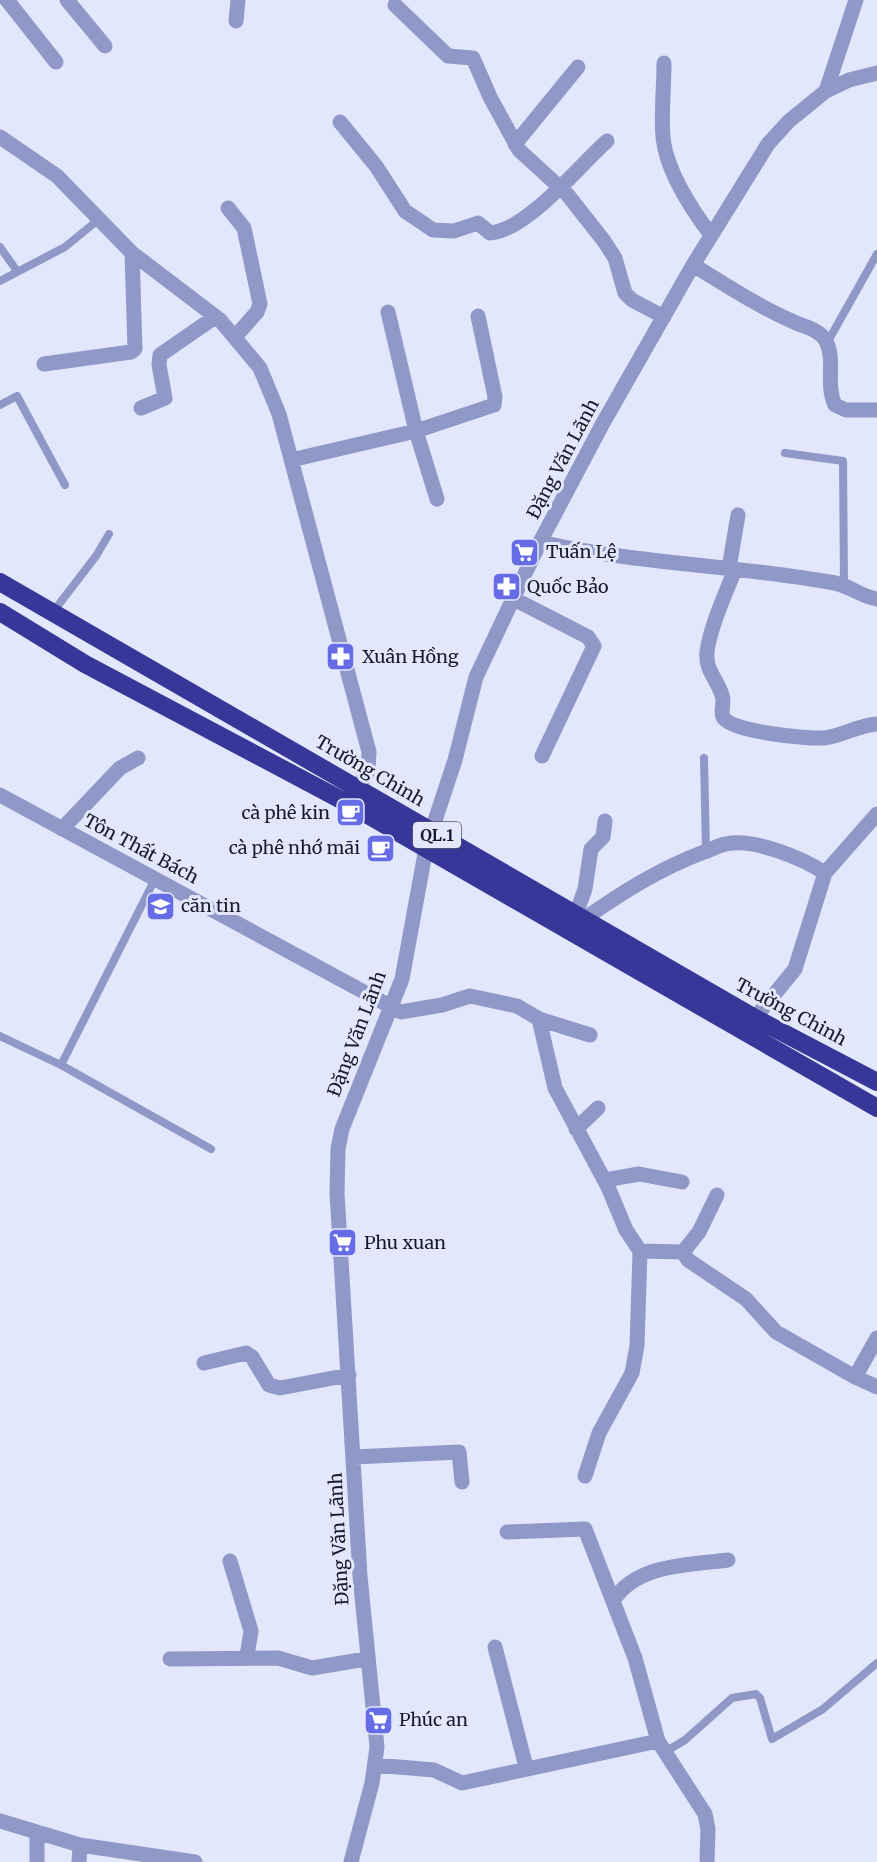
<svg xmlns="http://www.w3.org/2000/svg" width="877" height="1862" font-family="Merriweather,serif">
<rect width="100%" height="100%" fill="#e3e7fb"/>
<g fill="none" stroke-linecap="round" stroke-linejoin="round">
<!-- lane -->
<path stroke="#9098c8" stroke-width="8" d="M 0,247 L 17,271
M 0,281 L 65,247 L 98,220
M 827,343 L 877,254
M 0,405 L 17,396 L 65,485
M 785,453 L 843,461 L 844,587
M 53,612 L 96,556 L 109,534
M 704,758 L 706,852
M 0,1036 L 61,1065 L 155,879
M 61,1065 L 211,1149
M 665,1752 L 685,1740 L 732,1698 L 756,1694 L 760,1698 L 772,1739 L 823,1709 L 877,1663"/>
<!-- street -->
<path stroke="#9098c8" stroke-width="15" d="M 7,0 L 56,62
M 67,0 L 105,46
M 395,5 L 448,56 L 473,58 L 490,97 L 519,150 L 567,194 L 604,241 L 615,258 L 625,293 L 632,300 L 664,317
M 236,21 L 238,0
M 664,63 C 664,87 661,113 663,137 C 666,170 692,210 711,235
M 826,91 L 856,0
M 340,122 L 376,166 L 405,211 L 433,230 L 454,231 L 478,223 L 490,233 C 526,231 579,166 607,141
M 0,137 L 57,176 L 132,253 L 220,320 L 260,368 L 279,414 L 369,752 L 368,771 L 353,797
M 515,144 L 578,67
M 228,208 L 244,228 L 260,304 L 257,312 L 235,337
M 693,265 C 726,285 759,307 794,322 C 805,327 820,330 826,341 C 836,361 825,384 835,405 L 846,410 L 877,410
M 388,312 L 416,431 L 437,499
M 44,364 L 131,352 L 135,349 L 132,253
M 141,408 L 165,398 L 159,365 L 160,355 L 215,317
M 291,460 L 416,431 L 494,405 L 495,397 L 478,316
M 540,542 C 637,564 737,565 835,583 C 850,586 862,597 877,599
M 729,568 L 738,515
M 735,569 C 726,593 710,627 707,652 C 705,670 717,679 722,695 C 725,702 720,711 723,717 C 729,732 809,739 824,738 C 843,736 858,725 877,724
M 514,599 L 588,637 L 594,646 L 542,756
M 0,795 L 401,1012 L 442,1005 L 470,996 L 517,1006 L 539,1019 L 555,1088 L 608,1187 L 626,1230 L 640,1251 L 637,1346 L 632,1373 L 599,1433 L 585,1476
M 62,829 L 120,768 L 138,758
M 576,914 L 585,889 L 591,849 L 603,837 L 605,821
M 584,919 C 623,892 659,869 704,852 C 711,850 718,845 726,844 C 754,838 802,858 825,873 L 877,814
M 755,1018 L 795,969 L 825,873
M 539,1019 L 590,1035
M 576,1129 L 598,1108
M 605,1180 L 639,1174 L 682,1182
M 640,1251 L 683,1252 L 688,1260 L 746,1299 L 776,1332 L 855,1377 L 877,1338
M 683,1252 L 699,1232 L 717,1195
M 204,1363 L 246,1353 L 252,1357 L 269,1385 L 280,1388 L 349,1375
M 855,1377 L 877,1387
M 354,1457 L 459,1452 L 462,1482
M 507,1532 L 585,1529 L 635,1658 L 658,1741 L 705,1814 L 708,1829 L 707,1862
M 230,1561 L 251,1631 L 247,1656
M 613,1601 C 636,1564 688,1565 728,1560
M 495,1647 L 526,1767
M 170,1659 L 278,1658 L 312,1668 L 366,1659
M 375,1765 L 434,1770 L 462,1783 L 658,1741
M 0,1821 L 80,1845 L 195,1862
M 37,1862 L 37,1832
M 79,1862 L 80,1845
M 351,1862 L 372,1783 L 377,1747 L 360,1576 L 337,1193 L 338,1149 L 342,1129 L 402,979 L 426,848 L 455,760 L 476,677 L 540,542 L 603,423 L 693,265 L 768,144 L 789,121 L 826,91 L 849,80 L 877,73"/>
<!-- highway -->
<path stroke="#373699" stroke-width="18" d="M 0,582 L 755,1018 L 877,1082
M 0,612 L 85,664 L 347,803 L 877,1108"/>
</g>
<!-- icons -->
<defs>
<symbol id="supermarket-square" viewBox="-11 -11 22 22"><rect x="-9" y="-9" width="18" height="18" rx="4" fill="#666ce5" stroke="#e3e7fb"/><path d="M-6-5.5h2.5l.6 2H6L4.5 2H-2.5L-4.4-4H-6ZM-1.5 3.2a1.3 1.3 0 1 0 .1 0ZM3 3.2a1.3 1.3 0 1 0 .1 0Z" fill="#fff"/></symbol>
<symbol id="pharmacy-square" viewBox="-11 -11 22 22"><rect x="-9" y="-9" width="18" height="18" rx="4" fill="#666ce5" stroke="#e3e7fb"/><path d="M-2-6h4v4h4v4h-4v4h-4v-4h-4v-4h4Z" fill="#fff"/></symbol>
<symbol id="cafe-square" viewBox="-11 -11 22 22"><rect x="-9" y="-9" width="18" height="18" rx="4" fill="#666ce5" stroke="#e3e7fb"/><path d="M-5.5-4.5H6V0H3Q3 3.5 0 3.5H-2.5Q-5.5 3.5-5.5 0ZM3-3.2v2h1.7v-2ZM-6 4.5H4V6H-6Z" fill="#fff"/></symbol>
<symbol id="school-square" viewBox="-11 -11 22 22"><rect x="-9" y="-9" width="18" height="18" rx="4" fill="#666ce5" stroke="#e3e7fb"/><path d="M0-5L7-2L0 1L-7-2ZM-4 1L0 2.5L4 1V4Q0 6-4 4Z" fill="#fff"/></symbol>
</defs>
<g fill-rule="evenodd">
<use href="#supermarket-square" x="508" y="536" width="33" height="33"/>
<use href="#pharmacy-square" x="490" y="570" width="33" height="33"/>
<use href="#pharmacy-square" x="324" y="640" width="33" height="33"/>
<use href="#cafe-square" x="334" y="796" width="33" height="33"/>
<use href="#cafe-square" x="364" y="832" width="33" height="33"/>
<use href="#school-square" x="144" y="890" width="33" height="33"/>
<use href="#supermarket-square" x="326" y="1226" width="33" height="33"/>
<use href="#supermarket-square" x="362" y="1704" width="33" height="33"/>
</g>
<g text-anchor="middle" stroke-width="6" stroke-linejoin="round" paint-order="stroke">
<!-- shield labels -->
<rect fill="#e3e7fb" stroke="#555867" stroke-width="1.5" x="413" y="822" width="48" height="26" rx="4.5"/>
<g font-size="16" font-weight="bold" fill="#181a27">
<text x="437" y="841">QL.1</text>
</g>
<!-- street labels -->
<g font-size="18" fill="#181a27" stroke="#e3e7fb">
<text transform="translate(563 459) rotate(-62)" y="6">Đặng Văn Lãnh</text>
<text transform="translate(370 771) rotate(30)" y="6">Trường Chinh</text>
<text transform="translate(141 849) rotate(28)" y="6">Tôn Thất Bách</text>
<text transform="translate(791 1012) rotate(28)" y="6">Trường Chinh</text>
<text transform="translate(357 1034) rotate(-69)" y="6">Đặng Văn Lãnh</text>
<text transform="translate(339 1539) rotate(-93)" y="6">Đặng Văn Lãnh</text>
</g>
<!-- poi labels -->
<g font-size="18" fill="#181a27" stroke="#e3e7fb" text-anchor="start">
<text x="546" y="558">Tuấn Lệ</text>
<text x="527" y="593">Quốc Bảo</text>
<text x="362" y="663">Xuân Hồng</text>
<text x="330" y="819" text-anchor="end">cà phê kin</text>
<text x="360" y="854" text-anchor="end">cà phê nhớ mãi</text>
<text x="181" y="912">căn tin</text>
<text x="364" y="1249">Phu xuan</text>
<text x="399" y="1726">Phúc an</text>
</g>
</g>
</svg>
